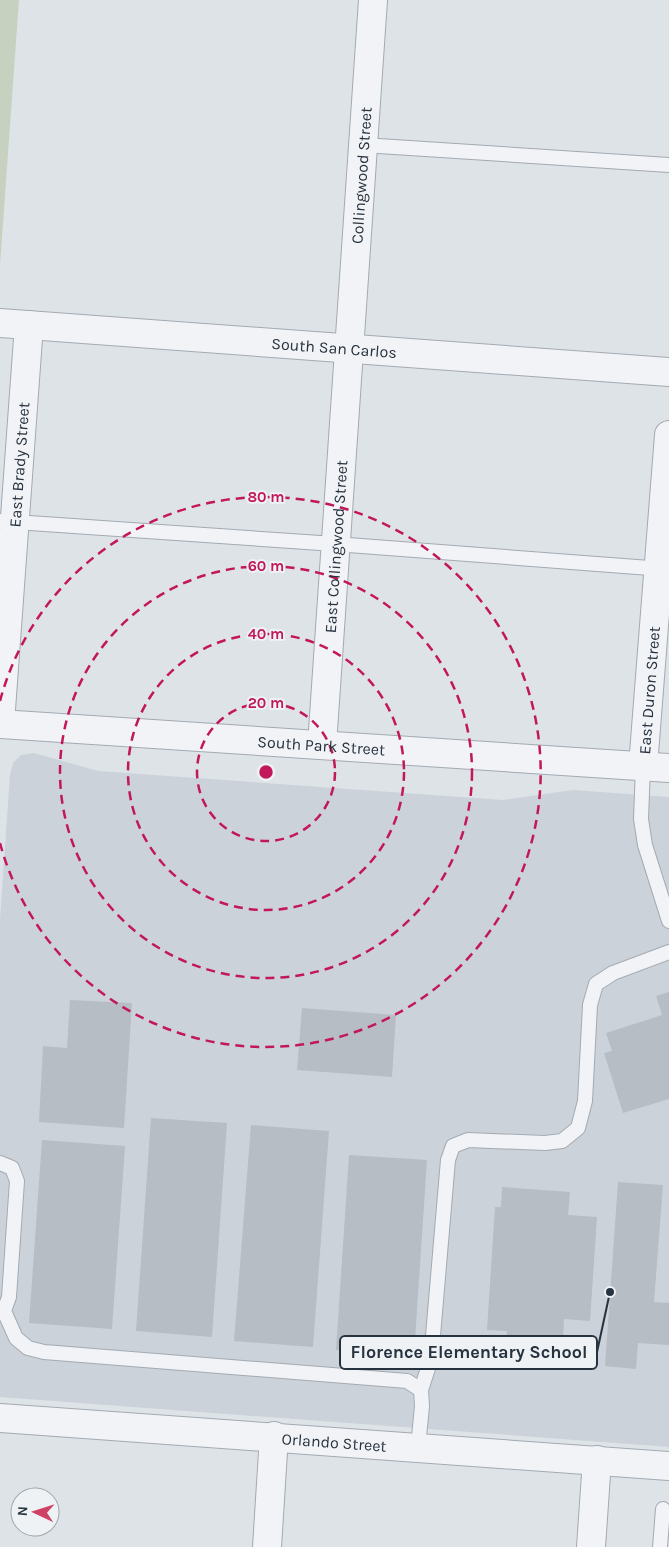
<svg xmlns="http://www.w3.org/2000/svg" width="669" height="1547" font-family="Karla,sans-serif">
<rect width="100%" height="100%" fill="#dee3e8"/>
<!-- built -->
<path fill="#ccd2da" d="M 34,753 L 98,771 L 503,800 L 573,790 L 669,797 L 669,1447 L 0,1397 L 0,919 L 10,775 L 13,763 L 21,755 Z"/>
<!-- green -->
<path fill="#c6d2bf" d="M 0,0 L 19,0 L 0,265 Z"/>
<!-- building -->
<path fill="#b6bdc5" d="M 669,992 L 669,1099 L 623,1113 L 604,1053 L 612,1051 L 606,1033 L 662,1015 L 656,996 Z
M 70,1000 L 132,1003 L 124,1128 L 39,1122 L 43,1046 L 67,1048 Z
M 302,1008 L 396,1015 L 392,1077 L 297,1070 Z
M 151,1118 L 227,1123 L 212,1337 L 136,1331 Z
M 251,1125 L 329,1131 L 313,1347 L 234,1341 Z
M 42,1140 L 125,1146 L 112,1329 L 29,1323 Z
M 349,1155 L 427,1160 L 414,1355 L 336,1350 Z
M 618,1182 L 663,1185 L 654,1302 L 669,1303 L 669,1345 L 638,1343 L 636,1369 L 605,1366 Z
M 502,1187 L 570,1192 L 568,1215 L 597,1217 L 590,1321 L 564,1319 L 563,1337 L 540,1336 L 540,1342 L 506,1339 L 507,1331 L 487,1330 L 495,1207 L 501,1207 Z"/>
<g fill="none" stroke-linecap="round" stroke-linejoin="round">
<defs>
<path id="lane" d="M 363,145 L 669,165
M 0,521 L 335,544 L 663,569
M 643,766 L 641,819 L 645,845 L 669,921
M 0,1163 L 12,1168 L 17,1181 L 9,1297 L 4,1311 L 0,1312
M 4,1311 L 16,1338 L 28,1348 L 44,1352 L 407,1381 L 421,1390
M 418,1447 L 422,1406 L 421,1390 L 431,1359 L 448,1160 L 453,1146 L 468,1140 L 545,1143 L 562,1141 L 578,1128 L 585,1101 L 590,1005 L 596,984 L 613,973 L 669,952
M 660,1547 L 663,1509"/>
<g id="street">
<path id="s1" d="M 0,323 L 669,372"/>
<path id="s2" d="M 0,723 L 29,325"/>
<path id="s3" d="M 0,724 L 669,768"/>
<path id="s4" d="M 322,745 L 373,0"/>
<path id="s5" d="M 643,766 L 669,435"/>
<path id="s6" d="M 0,1418 L 669,1466"/>
<path d="M 267,1547 L 274,1436"/>
<path d="M 591,1547 L 597,1460"/>
</g>
</defs>
<!-- lane casing -->
<use href="#lane" stroke="#a3aab2" stroke-width="16"/>
<!-- street casing -->
<use href="#street" stroke="#a3aab2" stroke-width="30"/>
<!-- lane -->
<use href="#lane" stroke="#f1f3f6" stroke-width="14"/>
<!-- street -->
<use href="#street" stroke="#f1f3f6" stroke-width="28"/>
</g>
<!-- distance rings -->
<g fill="none" stroke="#c2185b" stroke-width="2.5" stroke-dasharray="9 6">
<circle cx="266" cy="772" r="69"/>
<circle cx="266" cy="772" r="138"/>
<circle cx="266" cy="772" r="206"/>
<path d="M0 701A275 275 0 1 1 0 843"/>
</g>
<g text-anchor="middle" stroke-width="4" stroke-linejoin="round" paint-order="stroke">
<!-- street labels -->
<g font-size="16" fill="#27323f" stroke="#eef2f5">
<text dy="6" stroke="none"><textPath href="#s4" startOffset="571">Collingwood Street</textPath></text>
<text dy="6" stroke="none"><textPath href="#s1" startOffset="335">South San Carlos</textPath></text>
<text dy="6" stroke="none"><textPath href="#s2" startOffset="259">East Brady Street</textPath></text>
<text dy="6" stroke="none"><textPath href="#s4" startOffset="199">East Collingwood Street</textPath></text>
<text dy="6" stroke="none"><textPath href="#s5" startOffset="76">East Duron Street</textPath></text>
<text dy="6" stroke="none"><textPath href="#s3" startOffset="322">South Park Street</textPath></text>
<text dy="6" stroke="none"><textPath href="#s6" startOffset="335">Orlando Street</textPath></text>
</g>
</g>
<circle cx="266" cy="772" r="8" fill="#c2185b" stroke="#eef2f5" stroke-width="2.5"/>
<g font-size="15" text-anchor="middle" font-weight="bold" fill="#c2185b" stroke="#eef2f5" stroke-width="4" stroke-linejoin="round" paint-order="stroke">
<text x="266" y="502">80 m</text>
<text x="266" y="571">60 m</text>
<text x="266" y="639">40 m</text>
<text x="266" y="708">20 m</text>
</g>
<!-- callouts -->
<path fill="none" stroke="#27323f" stroke-width="2" d="M610 1292L597 1352"/>
<circle fill="#27323f" stroke="#eef2f5" stroke-width="2" cx="610" cy="1292" r="5"/>
<rect fill="#eef2f5" stroke="#27323f" stroke-width="2" x="340" y="1336" width="257" height="33" rx="5"/>
<g font-size="18" text-anchor="middle" font-weight="bold" fill="#27323f">
<text x="469" y="1358">Florence Elementary School</text>
</g>
<!-- north arrow -->
<g transform="translate(35 1512) rotate(274)"><circle r="24" fill="#eef2f5" stroke="#9ea5ac"/>
<path d="M0-4L9 19L0 12L-9 19Z" fill="#ce4265"/>
<text y="-8" font-size="14" font-weight="bold" text-anchor="middle" fill="#27323f">N</text>
</g>
</svg>
